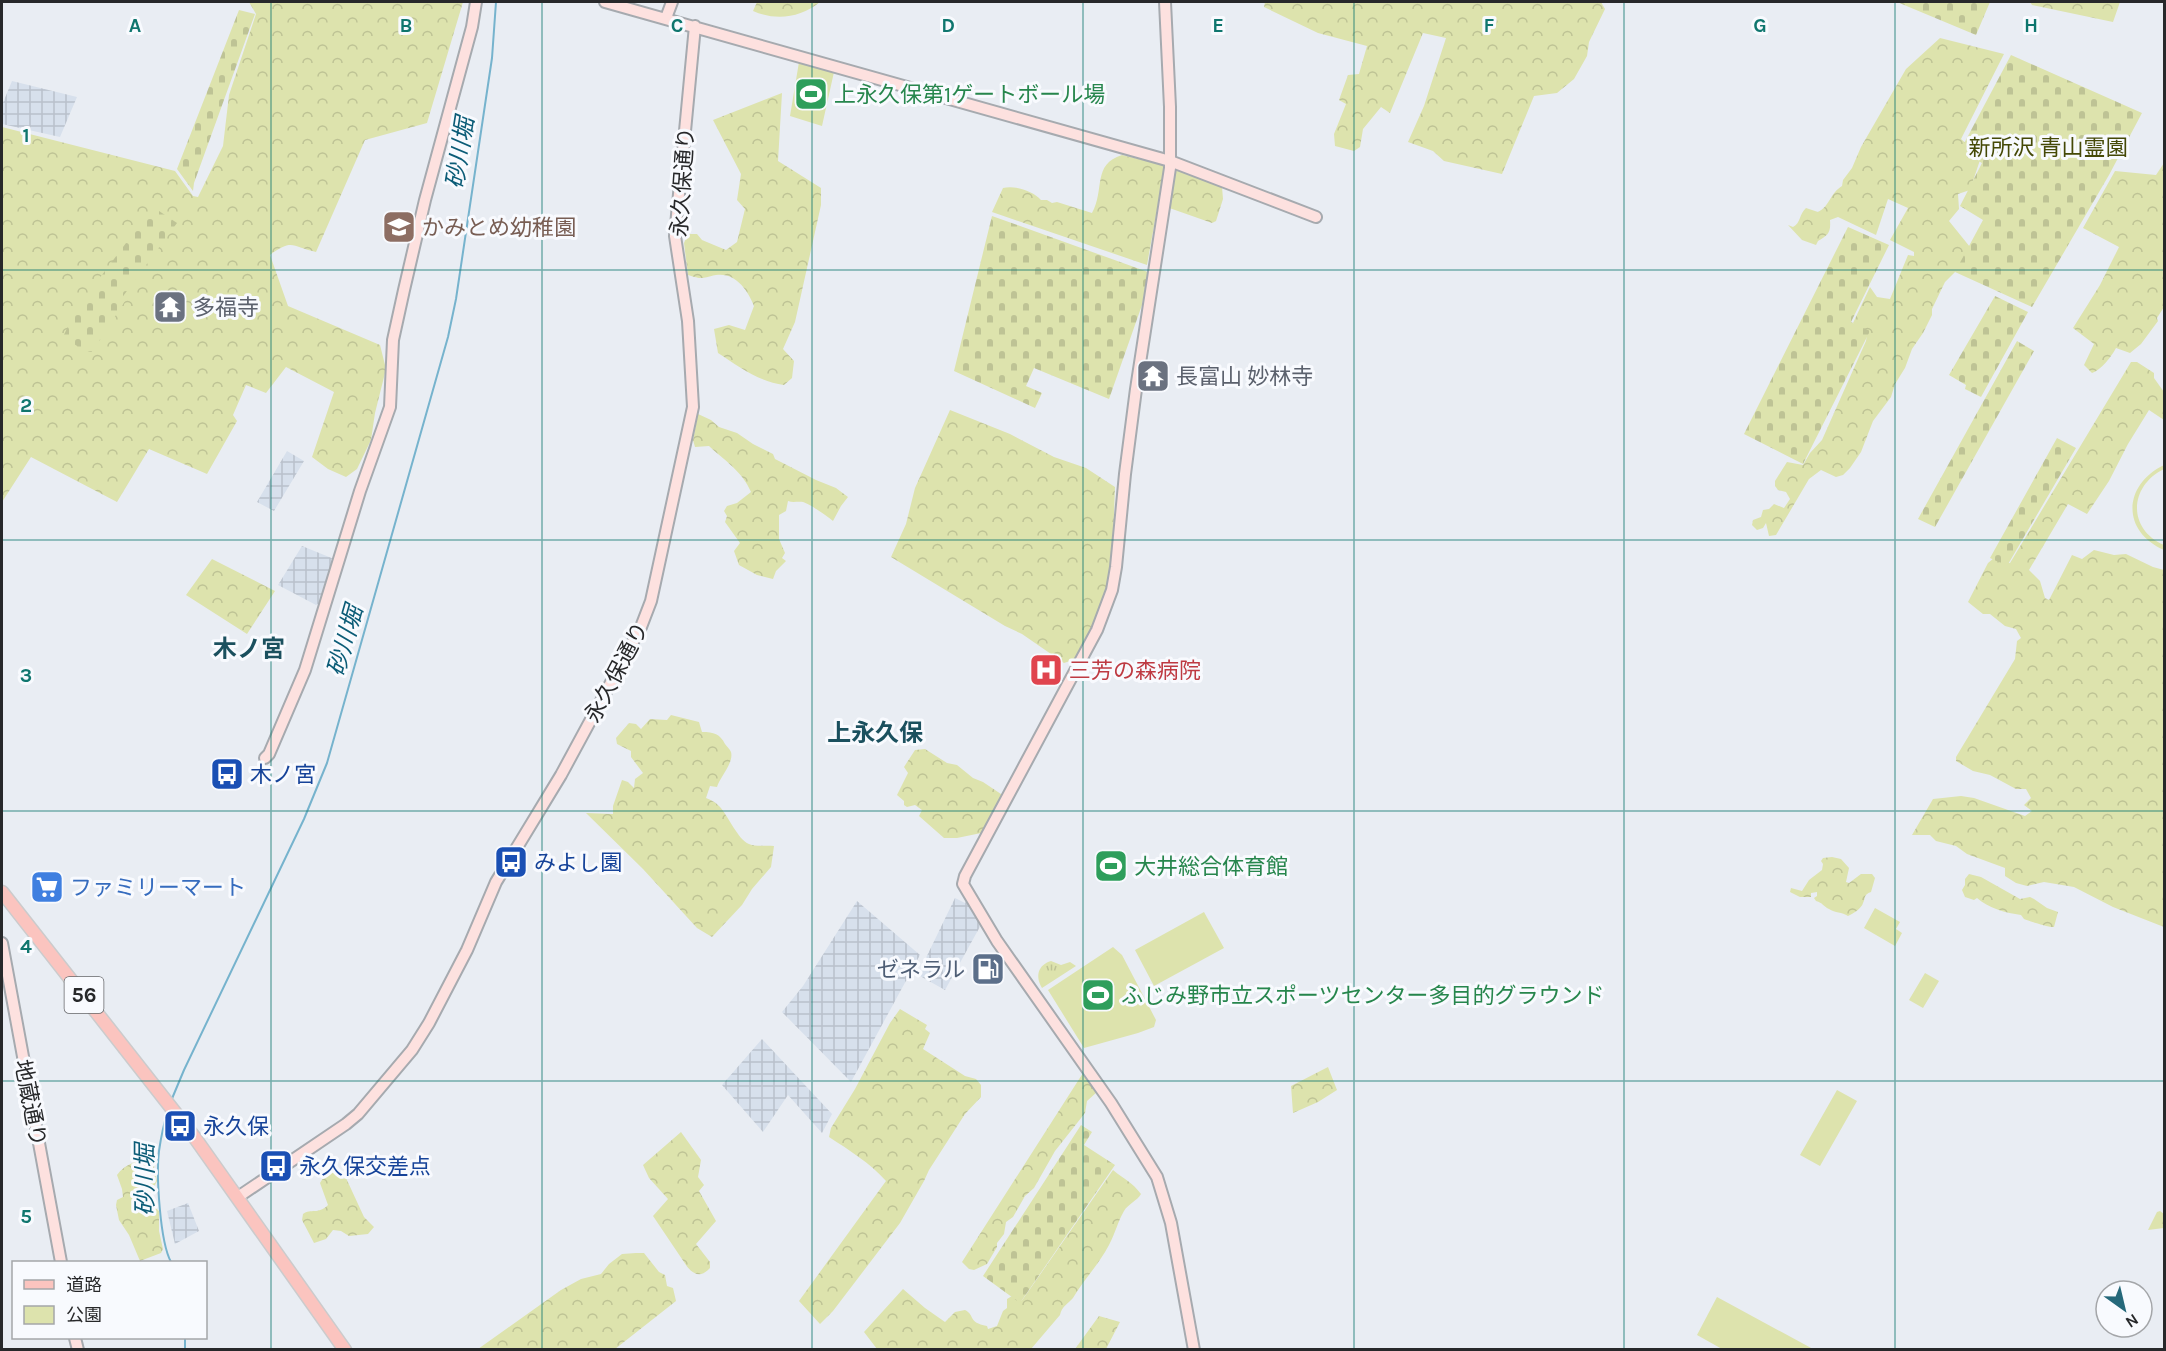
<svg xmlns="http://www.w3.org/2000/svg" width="2166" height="1351" font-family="Karla,'Noto Sans JP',sans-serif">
<defs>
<pattern id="industrial-grid" width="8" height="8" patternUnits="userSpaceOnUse" patternTransform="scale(1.5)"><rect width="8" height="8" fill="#d7e0ec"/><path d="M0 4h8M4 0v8" fill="none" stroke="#b9c0cb"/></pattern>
<pattern id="grass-tufts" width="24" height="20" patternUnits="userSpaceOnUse" patternTransform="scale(1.5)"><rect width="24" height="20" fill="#dde3ad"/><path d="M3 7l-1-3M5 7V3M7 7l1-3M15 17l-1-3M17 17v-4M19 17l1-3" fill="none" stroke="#bec395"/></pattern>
<pattern id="forest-crowns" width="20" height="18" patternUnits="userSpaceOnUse" patternTransform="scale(1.5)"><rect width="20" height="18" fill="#dde3ad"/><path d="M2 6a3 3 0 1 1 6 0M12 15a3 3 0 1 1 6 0" fill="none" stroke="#bec395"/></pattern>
<pattern id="cemetery-stones" width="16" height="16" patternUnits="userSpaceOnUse" patternTransform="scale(1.5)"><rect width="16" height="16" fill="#dde3ad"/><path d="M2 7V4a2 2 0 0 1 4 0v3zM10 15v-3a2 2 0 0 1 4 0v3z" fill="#bec395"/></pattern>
</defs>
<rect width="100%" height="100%" fill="#e9edf3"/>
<!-- industrial -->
<path fill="url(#industrial-grid)" d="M 12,81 L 77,97 L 60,137 L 2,124 L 2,105 Z
M 287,451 L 304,461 L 274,511 L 257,502 Z
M 302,546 L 334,559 L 320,603 L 316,605 L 278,585 Z
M 955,898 L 965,903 L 967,899 L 982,923 L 945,990 L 920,976 L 924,968 L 923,964 Z
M 857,901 L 920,955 L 851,1082 L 782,1012 L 803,986 Z
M 762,1039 L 832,1114 L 822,1133 L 788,1095 L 763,1132 L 722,1085 Z
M 188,1203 L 199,1231 L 175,1244 L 167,1211 Z"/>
<!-- grass -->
<path fill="url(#grass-tufts)" d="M 1051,961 L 1061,965 L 1070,962 L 1076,966 L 1042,988 C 1035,976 1038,965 1051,961 Z"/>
<!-- forest -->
<path fill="url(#forest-crowns)" d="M 249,2 L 463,2 L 427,123 L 365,140 L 316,252 C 292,247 293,238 270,255 L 288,306 L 380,345 L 386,369 L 375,413 L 371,440 L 357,469 L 346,477 L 328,469 L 312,457 L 334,392 L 286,367 L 266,393 L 246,385 L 233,415 L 237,421 L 207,474 L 149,449 L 117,502 L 31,457 L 2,502 L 2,127 L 175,171 L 193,196 L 198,197 L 223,146 L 229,95 L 256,14 Z
M 757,2 L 820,2 C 800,18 776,21 753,11 Z
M 1265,2 L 1601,2 L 1605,9 L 1589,42 L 1587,56 L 1574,79 L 1557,93 L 1534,96 L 1502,174 L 1444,161 L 1433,151 L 1408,142 L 1424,106 L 1446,38 L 1423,33 L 1390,113 L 1381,107 L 1363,129 L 1360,147 L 1354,151 L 1335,146 L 1334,134 L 1346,104 L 1339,100 L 1348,75 L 1359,74 L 1367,46 L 1318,33 L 1264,7 Z
M 2030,2 L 2120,2 L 2113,22 L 2032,5 Z
M 1940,38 L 2004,54 L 1961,139 L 1981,157 L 1970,190 L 1958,194 L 1959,209 L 1949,221 L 1970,247 L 1958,269 L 1945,282 L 1932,309 L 1932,315 L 1923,333 L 1912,349 L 1905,368 L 1895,384 L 1891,397 L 1873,421 L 1861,452 L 1850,468 L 1843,475 L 1836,477 L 1821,470 L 1809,479 L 1776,535 L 1769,536 L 1766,523 L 1763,528 L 1757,530 L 1752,525 L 1753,520 L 1761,517 L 1763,510 L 1769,509 L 1774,504 L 1784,508 L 1790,499 L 1786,492 L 1778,490 L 1775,486 L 1775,481 L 1787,462 L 1803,465 L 1810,453 L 1822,440 L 1866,341 L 1867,334 L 1853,323 L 1870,287 L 1877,297 L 1890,299 L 1908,255 L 1914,256 L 1914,252 L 1890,240 L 1908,208 L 1888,199 L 1876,235 L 1838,217 L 1830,220 C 1831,233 1828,235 1818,241 L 1816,245 L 1802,240 L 1788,225 L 1793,227 C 1801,223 1799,214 1806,208 L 1818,212 C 1830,206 1830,193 1842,186 L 1843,180 L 1852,168 L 1861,147 L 1906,69 Z
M 782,93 L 778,161 L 821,188 L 821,205 L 795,322 L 783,349 L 794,361 L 792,378 L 784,385 C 759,382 738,366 718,353 L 714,329 L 729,325 L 745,330 L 754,306 C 748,290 735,272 716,275 C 701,278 704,280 688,275 L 684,243 L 688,234 L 697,234 L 702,240 L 726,250 L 737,242 L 745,209 L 737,200 L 741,174 L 713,120 Z
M 1122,155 L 1176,168 L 1222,187 L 1223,199 L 1216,221 L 1212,223 L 1158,204 L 1147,265 L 992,212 L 1003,188 C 1015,185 1033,191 1041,200 L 1047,200 L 1052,203 L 1057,202 L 1092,213 C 1105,190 1092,164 1122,155 Z
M 2164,163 L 2164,307 L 2157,318 L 2158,321 L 2141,344 L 2130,353 L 2116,348 C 2112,356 2101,370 2092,373 L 2084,365 L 2094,344 L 2073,328 L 2100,285 L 2119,247 L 2083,228 L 2115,171 L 2156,175 Z
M 2131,362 L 2137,362 L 2154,373 L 2154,378 L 2164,392 L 2164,420 L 2149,410 L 2128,444 L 2109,481 L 2087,514 L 2068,504 L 2029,570 L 2040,581 L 2045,598 L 2049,600 L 2072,555 L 2082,559 L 2094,550 L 2114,555 L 2126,554 L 2153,567 L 2164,570 L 2164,927 L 2113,907 L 2074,887 L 2044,882 L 2027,886 L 2016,883 L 2005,876 L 2005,868 L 1967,854 L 1956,846 L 1936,841 L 1930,835 L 1912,835 L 1933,799 L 1961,796 L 1974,798 L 2025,816 L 2032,811 L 2024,805 L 2031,798 L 2026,789 L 2016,789 L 1990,775 L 1973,771 L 1956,761 L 1956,757 L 2015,659 L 2017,641 L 2021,638 L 2016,629 L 2005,626 L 1990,614 L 1983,614 L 1968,602 L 1988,563 L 1994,558 L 2004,563 L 2010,563 Z
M 950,410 L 1010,434 L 1054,457 L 1086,468 L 1115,487 L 1112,567 L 1108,597 L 1082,653 L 1073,660 L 1064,663 L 1022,634 L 1005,626 L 891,557 L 906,524 L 915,488 Z
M 698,414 L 711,420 L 719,427 L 737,433 L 753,444 L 773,454 L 775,459 L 816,480 L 836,488 L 848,497 L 841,506 L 833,521 C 827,516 810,504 803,502 C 798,501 793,503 788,501 L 786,511 L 779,515 L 779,539 L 785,553 L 782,558 L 786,561 L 776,571 L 773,579 L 757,575 L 739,565 L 734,551 L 740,543 L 725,522 L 727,516 L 724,511 L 727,506 L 737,503 L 751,492 C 742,471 725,461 709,446 L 695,447 L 693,440 Z
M 212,559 L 275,591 L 247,634 L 186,595 Z
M 671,715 L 699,722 L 702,732 C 714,732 720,734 725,744 C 727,747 730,749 731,752 C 734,763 720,777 717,787 L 710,786 L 706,798 C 711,800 715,802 719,806 C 728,815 738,840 749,844 C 756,847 766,845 774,846 L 771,867 L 752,889 L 742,905 L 712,937 L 697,928 L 643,869 L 586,813 L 613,814 L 613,806 L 622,780 L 628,782 L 634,788 L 635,779 L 643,773 L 631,757 L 631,751 L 617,744 L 616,738 L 629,723 L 636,724 L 641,729 L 650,719 L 667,720 Z
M 925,749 L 947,763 L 957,765 L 973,778 L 983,782 L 1001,794 L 1002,800 L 986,832 L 957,838 L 944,838 L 919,816 L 922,810 L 915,805 L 907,807 L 904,805 L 904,801 L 897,795 L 908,773 L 904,767 L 915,750 Z
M 1832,857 L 1841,859 L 1849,868 L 1846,882 L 1849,883 L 1861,874 L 1872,874 L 1875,878 L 1871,892 C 1863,895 1866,897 1863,903 C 1862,908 1853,914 1848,916 C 1842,912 1835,913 1829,909 C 1823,906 1823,903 1816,901 L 1814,898 L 1817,896 L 1817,892 L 1811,893 L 1811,897 L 1800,897 L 1790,892 L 1791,888 L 1802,891 L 1809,880 L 1822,870 L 1823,864 L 1821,861 L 1823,858 Z
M 1969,874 L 1981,877 L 2020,899 L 2030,897 L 2034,899 L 2047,908 L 2058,912 L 2054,927 C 2049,928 2030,921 2024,919 L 2021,915 C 2006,913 1988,908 1977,898 L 1974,900 L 1965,897 L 1962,890 L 1965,885 L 1965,879 Z
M 900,1009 L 927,1025 L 925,1029 L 930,1033 L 923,1049 L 965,1076 L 976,1079 L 981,1085 L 981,1097 L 965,1114 L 929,1170 L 924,1181 L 900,1223 L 833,1311 L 820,1324 L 799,1301 L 886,1181 C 870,1163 849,1150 829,1137 L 831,1128 L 855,1089 L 890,1023 Z
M 1328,1067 L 1337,1090 L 1318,1102 L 1293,1113 L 1291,1086 Z
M 1083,1073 L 1097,1092 L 1087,1101 L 1085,1113 L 1055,1151 L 1034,1188 L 1025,1196 L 1013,1217 L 1006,1222 L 1004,1234 L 997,1243 L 997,1247 L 987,1264 L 974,1270 L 969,1269 L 962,1262 Z
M 681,1132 L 701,1160 L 698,1177 L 704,1185 L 699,1191 L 716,1221 L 696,1244 L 710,1262 L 710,1268 C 701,1278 693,1275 686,1265 L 653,1216 L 668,1199 L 649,1178 L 643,1165 Z
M 152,1157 L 155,1160 L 154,1167 L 157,1181 L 148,1198 L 150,1203 L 159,1211 L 159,1231 L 163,1249 L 161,1253 L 140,1261 L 129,1235 L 119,1220 L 116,1205 L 117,1200 L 123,1197 L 122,1189 L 117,1175 C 124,1164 140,1160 152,1157 Z
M 337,1168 L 342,1179 L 346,1178 L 364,1217 L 374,1227 L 368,1234 L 349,1236 L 341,1231 L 333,1230 L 326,1239 L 314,1243 L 302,1220 L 303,1214 C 311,1208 318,1215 328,1205 L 320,1183 L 325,1175 Z
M 1113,1170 C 1125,1180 1132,1182 1141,1194 C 1137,1201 1128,1204 1124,1211 C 1118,1221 1115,1234 1109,1245 C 1099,1264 1083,1281 1073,1298 C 1067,1305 1062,1306 1060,1315 L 1031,1349 L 877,1349 L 864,1332 L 903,1289 L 925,1308 L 945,1322 L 955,1312 L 965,1310 C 976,1316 967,1322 987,1326 L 988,1329 L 997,1326 L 1003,1311 L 1007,1308 L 1007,1299 L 1012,1296 L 1021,1301 L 1023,1299 Z
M 2160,1211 L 2164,1214 L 2164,1228 L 2148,1230 L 2157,1212 Z
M 636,1253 L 644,1253 L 659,1272 L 665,1275 L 667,1286 L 673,1288 L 676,1301 L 615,1349 L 478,1349 L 561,1290 L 581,1279 L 601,1274 L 609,1264 L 622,1254 Z
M 1099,1316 L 1120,1322 L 1106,1349 L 1075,1349 Z"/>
<!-- cemetery -->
<path fill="url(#cemetery-stones)" d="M 1897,2 L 1990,2 L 1976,35 Z
M 239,10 L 255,14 L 194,183 L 193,191 L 177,169 Z
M 2011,55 L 2142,113 L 2109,175 L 2032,307 L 1955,272 L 1983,220 L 1960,206 L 1982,163 L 1960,151 Z
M 153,207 L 177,223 L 121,299 L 125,301 L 92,352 L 85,351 L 63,337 L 75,311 Z
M 992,216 L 1148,272 L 1142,305 L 1109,399 L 1034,368 L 1026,386 L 1042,393 L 1035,408 L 954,371 Z
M 1848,227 L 1889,245 L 1851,322 L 1870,331 L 1803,464 L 1744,434 Z
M 1995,296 L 2028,312 L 1981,397 L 1965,389 L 1966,385 L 1949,375 Z
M 2017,341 L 2034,351 L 1935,527 L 1918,519 Z
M 2057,438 L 2076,448 L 2007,566 L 1990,558 Z
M 1081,1125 L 1092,1132 L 1084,1145 L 1115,1165 L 1020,1303 L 983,1276 Z"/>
<!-- park -->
<path fill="#dde3ad" d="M 799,62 L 834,72 L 822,126 L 790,116 Z
M 2164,465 L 2164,469 C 2129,486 2127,529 2164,545 L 2164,550 C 2121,531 2123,485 2164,465 Z
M 1875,908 L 1900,922 L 1896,929 L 1902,933 L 1895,946 L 1864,928 Z
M 1204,912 L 1224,948 L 1154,986 L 1135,950 Z
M 1113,947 L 1122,955 L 1156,1020 L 1154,1027 L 1138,1033 L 1084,1048 L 1048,990 Z
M 1925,973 L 1939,981 L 1923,1008 L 1909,1000 Z
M 1837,1090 L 1857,1101 L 1820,1166 L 1800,1155 Z
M 1717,1297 L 1813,1349 L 1722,1349 L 1697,1335 Z"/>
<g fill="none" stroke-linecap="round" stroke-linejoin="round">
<!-- stream -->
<path stroke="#76b3cd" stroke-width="2" d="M 171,1101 L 184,1070 L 304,819 L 327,763 L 448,337 L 456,299 L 492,58 L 496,2
M 168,1110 C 164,1123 161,1137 159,1151 C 156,1175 160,1242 171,1262
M 185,1338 L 185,1350"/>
<defs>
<path id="secondary" d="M 605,2 L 1170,161 L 1316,217
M 1165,2 L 1170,107 L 1170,168 L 1136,389 L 1125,474 L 1116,567 L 1112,590 L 1097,630 L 965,876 L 963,884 L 997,941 L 1111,1103 L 1157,1177 L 1171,1223 L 1194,1350
M 666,18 L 672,2
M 265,758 L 269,754 L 305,670 L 360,491 L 390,407 L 393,340 L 404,290 L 425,200 L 472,27 L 476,2
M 2,943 L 61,1262
M 238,1197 L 346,1124 L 358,1114 L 412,1050 L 429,1023 L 467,950 L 496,882 L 561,775 L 641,627 L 651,601 L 693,407 L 688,321 L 675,236 L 695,26
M 75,1338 L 78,1350"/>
<path id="primary" d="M 2,892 L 195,1138 L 345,1350"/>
</defs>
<!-- secondary casing -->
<use href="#secondary" stroke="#a6aaaf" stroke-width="14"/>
<!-- primary casing -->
<use href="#primary" stroke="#cbcbcc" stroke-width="15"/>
<!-- secondary -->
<use href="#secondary" stroke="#fde1df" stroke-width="10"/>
<!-- primary -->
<use href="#primary" stroke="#fbc4bf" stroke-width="12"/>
</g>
<!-- grid -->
<path fill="none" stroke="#0f766e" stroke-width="1.5" stroke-opacity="0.55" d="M 271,2 L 271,1350M 542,2 L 542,1350M 812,2 L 812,1350M 1083,2 L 1083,1350M 1354,2 L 1354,1350M 1624,2 L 1624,1350M 1895,2 L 1895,1350M 2,270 L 2164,270M 2,540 L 2164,540M 2,811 L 2164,811M 2,1081 L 2164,1081"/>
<!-- icons -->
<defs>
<symbol id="stadium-square" viewBox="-11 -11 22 22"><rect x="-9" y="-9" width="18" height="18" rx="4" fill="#2e9e5b" stroke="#f8fafe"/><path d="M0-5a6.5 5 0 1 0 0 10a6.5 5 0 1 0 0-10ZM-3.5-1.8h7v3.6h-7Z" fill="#fff"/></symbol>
<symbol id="school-square" viewBox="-11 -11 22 22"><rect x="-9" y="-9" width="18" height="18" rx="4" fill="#8d6e63" stroke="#f8fafe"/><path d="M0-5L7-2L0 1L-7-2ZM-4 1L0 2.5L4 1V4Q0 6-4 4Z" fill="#fff"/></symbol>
<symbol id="temple-square" viewBox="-11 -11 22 22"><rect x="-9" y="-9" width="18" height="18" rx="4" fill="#6b7280" stroke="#f8fafe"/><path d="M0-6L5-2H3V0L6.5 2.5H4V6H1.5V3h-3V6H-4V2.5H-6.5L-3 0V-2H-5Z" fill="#fff"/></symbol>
<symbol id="hospital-square" viewBox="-11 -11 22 22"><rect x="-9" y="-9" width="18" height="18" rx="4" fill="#e0444e" stroke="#f8fafe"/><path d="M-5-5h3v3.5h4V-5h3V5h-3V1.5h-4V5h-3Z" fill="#fff"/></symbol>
<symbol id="bus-square" viewBox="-11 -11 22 22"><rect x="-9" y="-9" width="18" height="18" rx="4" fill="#1a4fb4" stroke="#f8fafe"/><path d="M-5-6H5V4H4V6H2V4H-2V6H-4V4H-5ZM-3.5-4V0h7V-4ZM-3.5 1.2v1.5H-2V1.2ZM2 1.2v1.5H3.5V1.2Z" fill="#fff"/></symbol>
<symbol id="supermarket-square" viewBox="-11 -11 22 22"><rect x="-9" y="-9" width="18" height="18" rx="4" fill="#3f7fe0" stroke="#f8fafe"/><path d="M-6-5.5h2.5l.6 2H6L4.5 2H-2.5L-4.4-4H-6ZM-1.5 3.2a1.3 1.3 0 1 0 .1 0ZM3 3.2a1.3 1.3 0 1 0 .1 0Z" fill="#fff"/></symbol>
<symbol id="fuel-square" viewBox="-11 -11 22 22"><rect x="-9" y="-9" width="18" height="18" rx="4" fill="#5c6f8a" stroke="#f8fafe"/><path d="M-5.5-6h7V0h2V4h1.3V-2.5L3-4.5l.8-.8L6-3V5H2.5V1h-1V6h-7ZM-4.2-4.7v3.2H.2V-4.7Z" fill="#fff"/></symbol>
</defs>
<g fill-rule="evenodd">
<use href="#stadium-square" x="792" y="75" width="38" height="38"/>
<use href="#school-square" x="380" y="208" width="38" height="38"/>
<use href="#temple-square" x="151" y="288" width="38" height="38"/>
<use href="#temple-square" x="1134" y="357" width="38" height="38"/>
<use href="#hospital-square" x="1027" y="651" width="38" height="38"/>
<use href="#bus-square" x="208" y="755" width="38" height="38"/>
<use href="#bus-square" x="492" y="843" width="38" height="38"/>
<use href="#stadium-square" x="1092" y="847" width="38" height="38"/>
<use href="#supermarket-square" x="28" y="868" width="38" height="38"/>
<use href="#fuel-square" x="969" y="950" width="38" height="38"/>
<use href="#stadium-square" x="1079" y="976" width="38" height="38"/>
<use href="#bus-square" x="161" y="1107" width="38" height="38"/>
<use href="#bus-square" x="257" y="1147" width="38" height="38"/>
</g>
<g text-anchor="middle" stroke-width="6" stroke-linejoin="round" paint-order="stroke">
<!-- shield labels -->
<rect fill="#f8fafe" stroke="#66676a" stroke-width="1.5" x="64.5" y="977" width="39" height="36" rx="4.5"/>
<g font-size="21" font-weight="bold" fill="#27282a">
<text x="84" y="1002">56</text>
</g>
<!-- leisure labels -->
<g font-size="22" fill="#27864d" stroke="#f8fafe" text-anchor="start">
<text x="834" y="102">上永久保第1ゲートボール場</text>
<text x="1134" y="874">大井総合体育館</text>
<text x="1121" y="1003">ふじみ野市⽴スポーツセンター多⽬的グラウンド</text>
</g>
<!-- park labels -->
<g font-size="22" fill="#454907" stroke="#f8fafe">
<text x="2048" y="155">新所沢 青山霊園</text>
</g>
<!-- street labels -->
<g font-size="22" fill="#27282a" stroke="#f8fafe">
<text transform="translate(682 182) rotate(-86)" y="8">永久保通り</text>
<text transform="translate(616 672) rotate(-62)" y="8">永久保通り</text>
<text transform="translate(31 1103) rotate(79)" y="8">地蔵通り</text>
</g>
<!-- education labels -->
<g font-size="22" fill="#785e54" stroke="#f8fafe" text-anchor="start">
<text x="422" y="235">かみとめ幼稚園</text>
</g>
<!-- worship labels -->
<g font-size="22" fill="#5b616d" stroke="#f8fafe" text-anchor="start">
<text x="193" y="315">多福寺</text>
<text x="1176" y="384">長富山 妙林寺</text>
</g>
<!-- health labels -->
<g font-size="22" fill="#be3a42" stroke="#f8fafe" text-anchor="start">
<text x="1069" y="678">三芳の森病院</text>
</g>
<!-- transit labels -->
<g font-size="22" fill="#164399" stroke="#f8fafe" text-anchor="start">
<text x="250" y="782">木ノ宮</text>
<text x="534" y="870">みよし園</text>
<text x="203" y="1134">永久保</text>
<text x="299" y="1174">永久保交差点</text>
</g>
<!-- shop labels -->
<g font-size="22" fill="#366cbe" stroke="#f8fafe" text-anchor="start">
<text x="70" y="895">ファミリーマート</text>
</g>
<!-- service labels -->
<g font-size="22" fill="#4e5e75" stroke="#f8fafe" text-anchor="end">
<text x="965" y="977">ゼネラル</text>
</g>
<!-- water labels -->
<g font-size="24" font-style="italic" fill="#0b5c77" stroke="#f8fafe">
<text transform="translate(460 153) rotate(-81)" y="8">砂川堀</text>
<text transform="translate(345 641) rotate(-74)" y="8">砂川堀</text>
<text transform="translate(145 1180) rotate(-90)" y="8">砂川堀</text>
</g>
<!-- neighbourhood labels -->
<g font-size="24" font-weight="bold" fill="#1b505e" stroke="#f8fafe">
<text x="249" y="657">木ノ宮</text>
<text x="875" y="741">上永久保</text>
</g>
</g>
<g font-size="20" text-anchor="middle" font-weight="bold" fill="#0f766e" stroke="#f8fafe" stroke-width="6" stroke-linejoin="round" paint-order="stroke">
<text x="135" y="32">A</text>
<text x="406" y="32">B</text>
<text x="677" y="32">C</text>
<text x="948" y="32">D</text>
<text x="1218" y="32">E</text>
<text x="1489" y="32">F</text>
<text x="1760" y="32">G</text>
<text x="2031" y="32">H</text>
<text x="26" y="142">1</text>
<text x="26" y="412">2</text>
<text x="26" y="682">3</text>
<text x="26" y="953">4</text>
<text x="26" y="1223">5</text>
</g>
<!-- border -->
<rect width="2166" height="1351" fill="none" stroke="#27282a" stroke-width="6"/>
<!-- legend -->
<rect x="12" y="1261" width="195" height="78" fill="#f8fafe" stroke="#a4a6a9" stroke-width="1.5"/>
<rect x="24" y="1280" width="30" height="9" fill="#fbc4bf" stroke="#a4a6a9" stroke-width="1.5"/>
<text x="66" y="1291" font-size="18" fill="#27282a">道路</text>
<rect x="24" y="1306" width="30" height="18" fill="#dde3ad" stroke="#a4a6a9" stroke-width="1.5"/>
<text x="66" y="1321" font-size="18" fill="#27282a">公園</text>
<!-- north arrow -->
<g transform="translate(2124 1309) rotate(146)"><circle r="28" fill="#f8fafe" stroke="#a4a6a9" stroke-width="1.5"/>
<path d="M0-4.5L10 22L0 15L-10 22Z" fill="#25687a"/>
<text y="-9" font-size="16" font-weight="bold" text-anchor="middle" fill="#27282a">N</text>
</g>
</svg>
